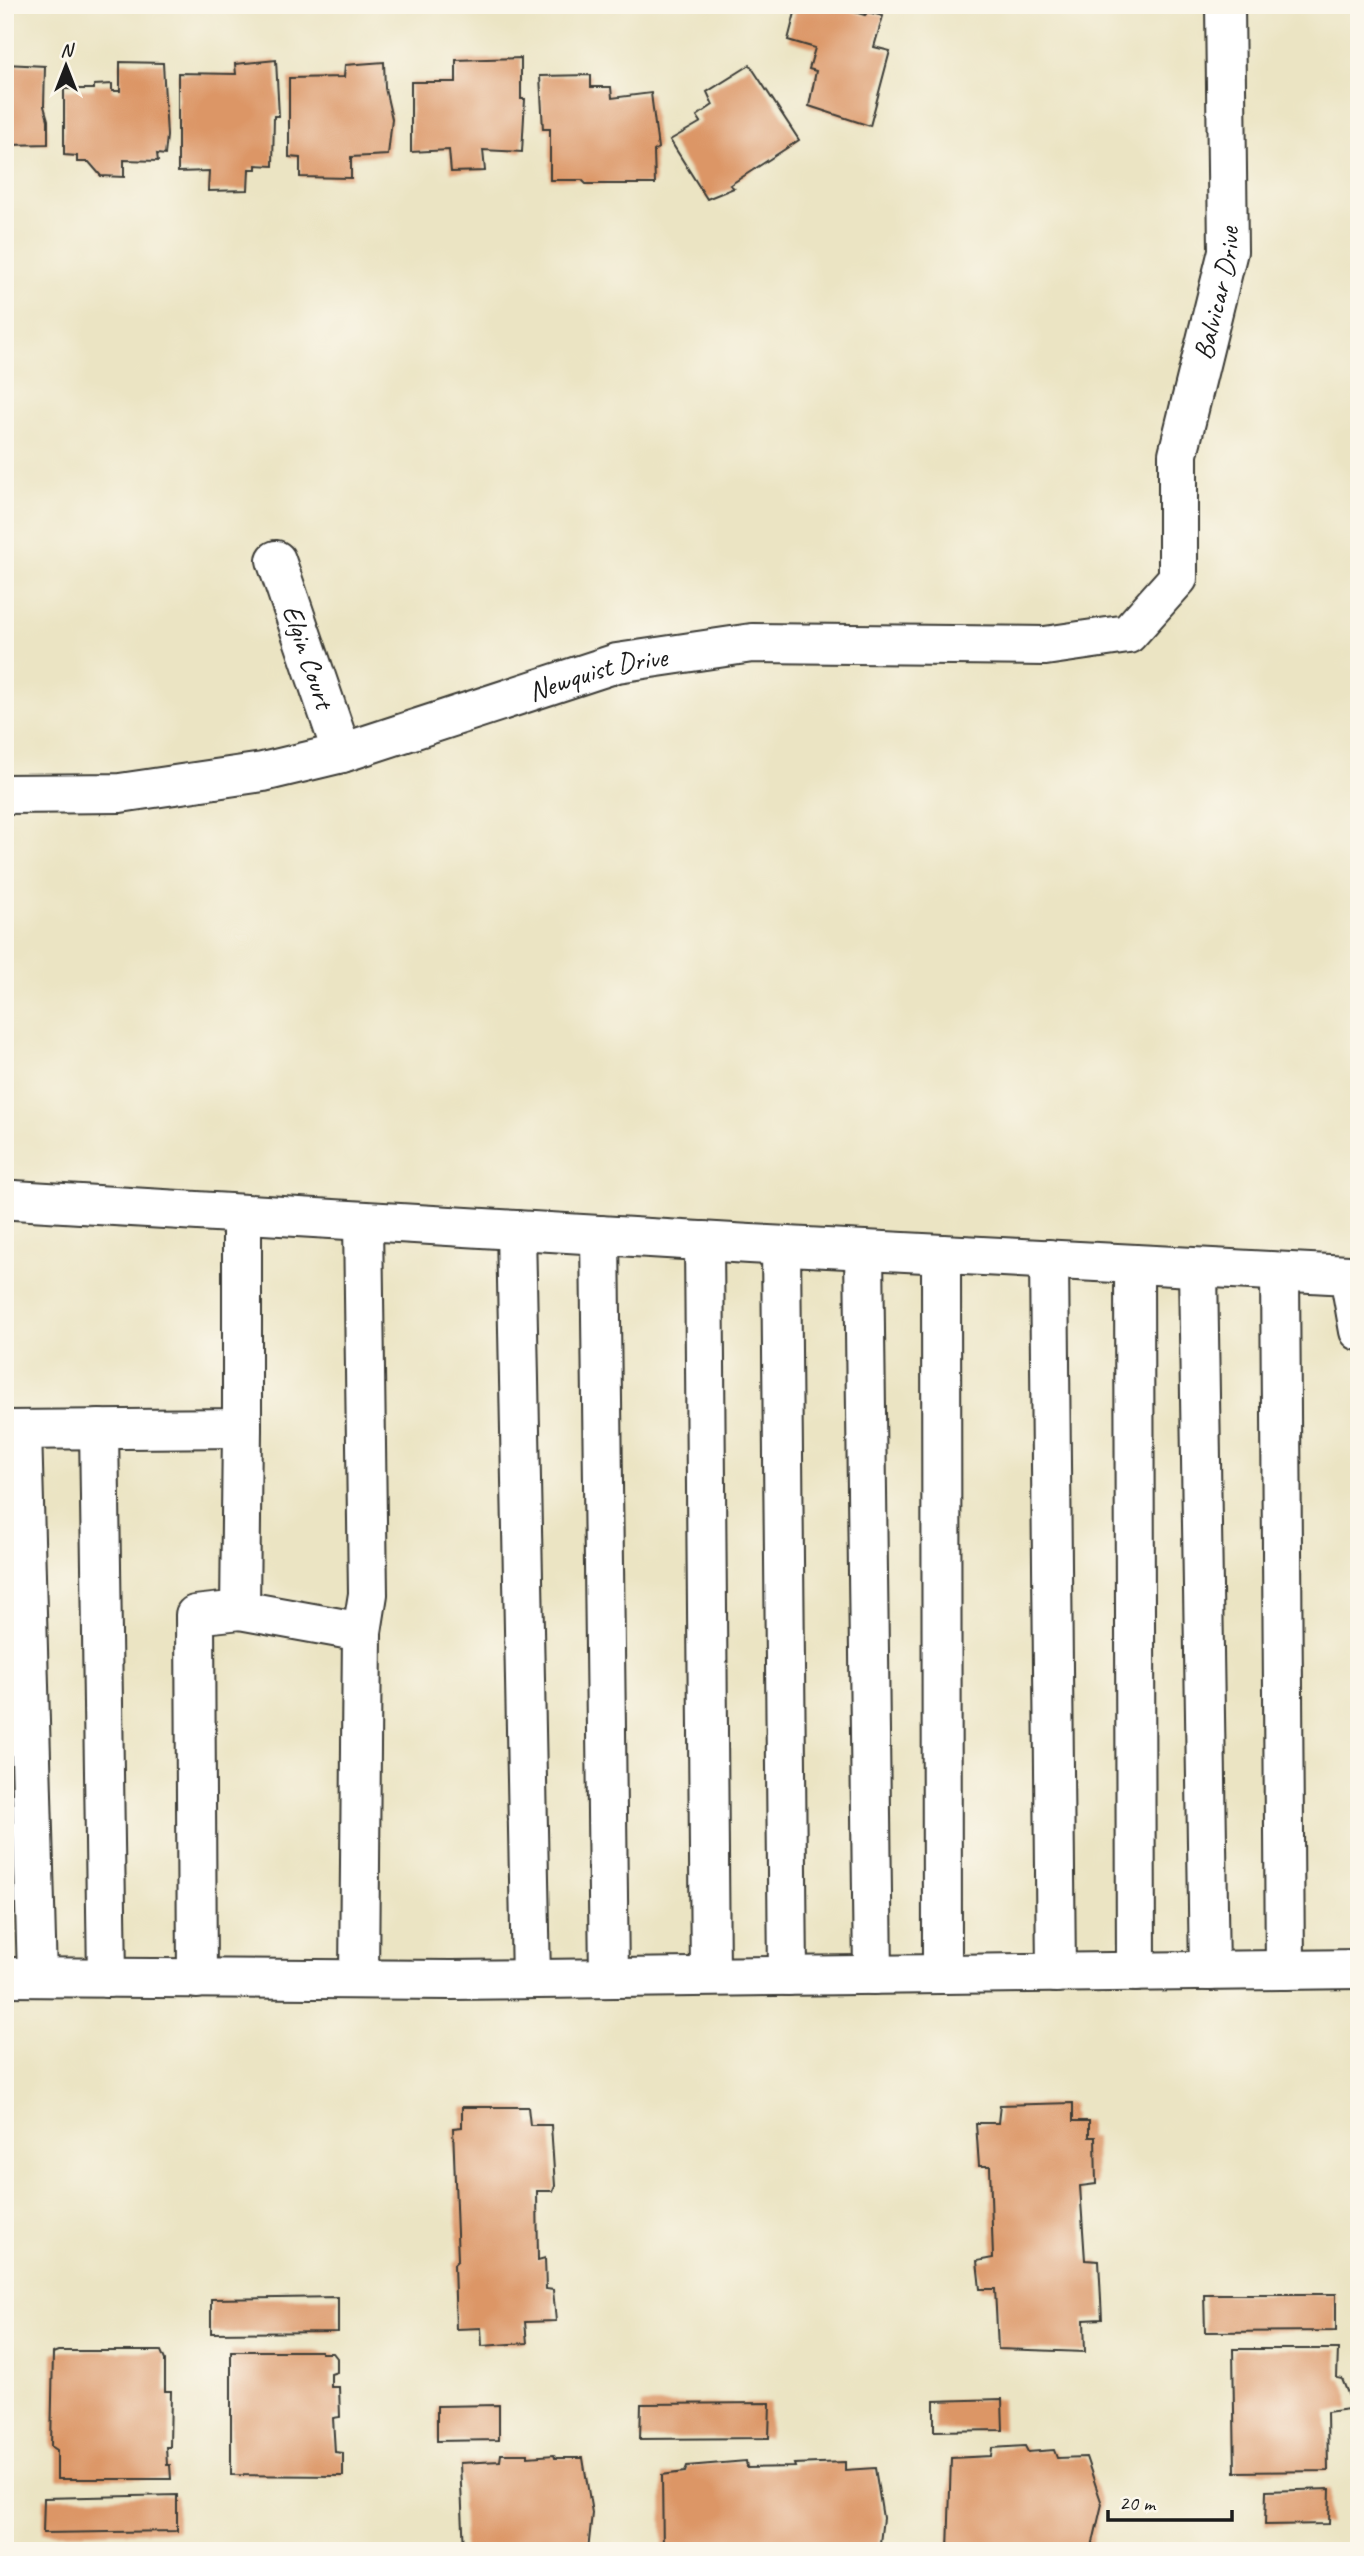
<svg xmlns="http://www.w3.org/2000/svg" width="1364" height="2556" font-family="Caveat,sans-serif">
<rect width="100%" height="100%" fill="#fbf7ec"/>
<filter id="ink" filterUnits="userSpaceOnUse"><feTurbulence type="fractalNoise" baseFrequency=".0143" numOctaves="2"/><feDisplacementMap in="SourceGraphic" scale="14" xChannelSelector="R" yChannelSelector="G"/><feConvolveMatrix kernelMatrix="1 2 1 2 8 2 1 2 1" color-interpolation-filters="sRGB"/></filter>
<filter id="wash" filterUnits="userSpaceOnUse"><feTurbulence type="fractalNoise" baseFrequency=".00686" numOctaves="4" result="noise"/><feDisplacementMap in="SourceGraphic" scale="28" xChannelSelector="R" yChannelSelector="G"/><feGaussianBlur stdDeviation="1.57" result="paint"/><feColorMatrix in="noise" values="0 0 0 0 0 0 0 0 0 0 0 0 0 0 0 0 0 1.4 0 .05"/><feComposite in="paint" operator="in"/></filter>
<g filter="url(#wash)">
<rect width="100%" height="100%" fill="#ebe4c3"/>
<g id="blocks">
<!-- building -->
<path fill="#dc9666" d="M 797,5 L 831,5 L 865,15 L 868,12 L 883,16 L 874,47 L 890,51 L 870,126 L 809,106 L 816,71 L 809,69 L 815,48 L 788,40 Z
M 521,58 L 521,99 L 525,99 L 522,152 L 483,150 L 485,171 L 451,172 L 449,150 L 411,152 L 411,82 L 456,82 L 456,60 Z
M 276,60 L 279,116 L 274,116 L 273,166 L 256,165 L 256,169 L 249,169 L 248,190 L 208,191 L 209,171 L 178,172 L 178,73 L 236,74 L 235,64 Z
M 120,62 L 163,63 L 167,136 L 165,155 L 157,154 L 158,161 L 124,160 L 124,177 L 101,176 L 89,162 L 77,162 L 77,156 L 64,155 L 64,89 L 94,89 L 94,85 L 112,84 L 112,91 L 120,91 Z
M 384,62 L 385,88 L 392,119 L 388,155 L 351,157 L 351,178 L 300,177 L 300,158 L 289,157 L 289,78 L 344,77 L 345,65 Z
M 5,64 L 45,66 L 44,106 L 48,120 L 48,144 L 9,145 L 7,169 L 5,169 Z
M 750,65 L 799,140 L 730,185 L 734,188 L 707,199 L 670,140 L 701,122 L 697,116 L 713,105 L 707,92 Z
M 591,75 L 591,87 L 611,87 L 612,98 L 651,93 L 658,148 L 654,151 L 655,184 L 586,184 L 582,180 L 550,180 L 550,129 L 543,129 L 540,76 Z
M 1073,2103 L 1073,2121 L 1089,2121 L 1089,2137 L 1095,2137 L 1096,2184 L 1080,2186 L 1085,2260 L 1099,2261 L 1102,2319 L 1084,2320 L 1085,2352 L 998,2349 L 995,2289 L 980,2289 L 977,2261 L 993,2258 L 990,2166 L 979,2166 L 976,2123 L 998,2123 L 1000,2105 Z
M 462,2107 L 528,2107 L 530,2125 L 551,2125 L 555,2186 L 553,2191 L 537,2191 L 538,2260 L 545,2258 L 546,2289 L 553,2290 L 556,2321 L 525,2322 L 527,2343 L 482,2346 L 481,2328 L 456,2329 L 454,2264 L 458,2260 L 453,2128 L 462,2127 Z
M 1204,2294 L 1336,2294 L 1336,2331 L 1205,2332 Z
M 338,2297 L 338,2332 L 211,2333 L 211,2299 Z
M 1233,2349 L 1338,2349 L 1337,2378 L 1342,2379 L 1349,2396 L 1349,2409 L 1327,2412 L 1328,2471 L 1235,2472 Z
M 58,2351 L 161,2351 L 165,2360 L 165,2391 L 171,2391 L 170,2447 L 166,2447 L 167,2465 L 170,2465 L 171,2479 L 57,2479 L 57,2450 L 51,2446 L 53,2353 Z
M 231,2351 L 321,2351 L 321,2353 L 333,2353 L 337,2358 L 337,2372 L 331,2374 L 331,2387 L 339,2387 L 340,2417 L 333,2418 L 335,2452 L 343,2453 L 343,2476 L 231,2475 Z
M 1002,2399 L 1003,2430 L 934,2431 L 934,2401 Z
M 770,2403 L 769,2438 L 640,2439 L 641,2404 Z
M 499,2405 L 499,2440 L 437,2441 L 437,2406 Z
M 1025,2446 L 1028,2452 L 1054,2450 L 1057,2458 L 1086,2457 L 1102,2504 L 1091,2551 L 948,2551 L 951,2458 L 991,2456 L 992,2448 Z
M 501,2454 L 528,2454 L 528,2457 L 554,2455 L 555,2458 L 583,2458 L 592,2513 L 588,2551 L 464,2551 L 460,2463 L 500,2461 Z
M 746,2461 L 747,2468 L 795,2467 L 794,2464 L 845,2462 L 845,2470 L 875,2468 L 883,2518 L 879,2551 L 663,2551 L 662,2475 L 685,2472 L 687,2466 Z
M 1330,2489 L 1329,2524 L 1265,2525 L 1266,2491 Z
M 177,2495 L 177,2531 L 43,2533 L 44,2498 Z"/>
</g>
</g>
<g filter="url(#ink)">
<use href="#blocks" fill-opacity="0" stroke="#3b3a35" stroke-width="2"/>
<g fill="none" stroke-linecap="round" stroke-linejoin="round">
<defs>
<g id="minor">
<path id="s1" d="M 276,560 L 342,753"/>
<path id="s2" d="M 5,794 L 120,793 L 263,772 L 342,753 L 617,663 L 752,643 L 1045,646 L 1128,634 L 1178,578 L 1178,454 L 1228,251 L 1225,5"/>
<path d="M 14,1200 L 750,1244 L 1349,1275 L 1359,1331"/>
<path d="M 516,1230 L 531,1979"/>
<path d="M 600,1235 L 609,1978"/>
<path d="M 704,1241 L 710,1976"/>
<path d="M 781,1246 L 788,1976"/>
<path d="M 864,1250 L 873,1975"/>
<path d="M 941,1254 L 942,1974"/>
<path d="M 1049,1259 L 1056,1973"/>
<path d="M 1134,1264 L 1136,1972"/>
<path d="M 1198,1268 L 1209,1971"/>
<path d="M 1280,1272 L 1285,1970"/>
<path d="M 99,1429 L 107,1978"/>
<path d="M 5,1430 L 242,1428 L 242,1214"/>
<path d="M 22,1430 L 37,1977"/>
<path d="M 240,1610 L 362,1632 L 359,1979"/>
<path d="M 362,1632 L 368,1594 L 363,1221"/>
<path d="M 5,1977 L 451,1980 L 1359,1969"/>
<path d="M 197,1979 L 195,1615 L 240,1610 L 242,1428"/>
</g>
</defs>
<!-- minor casing -->
<use href="#minor" stroke="#3b3a35" stroke-width="42"/>
<!-- minor -->
<use href="#minor" stroke="#fff" stroke-width="38"/>
</g>
</g>
<g text-anchor="middle" stroke-width="5" stroke-linejoin="round" paint-order="stroke">
<!-- street labels -->
<g font-size="28" fill="#1c1c1c" stroke="#fbf7ec">
<text dy="10" stroke="none"><textPath href="#s2" startOffset="1508">Balvicar Drive</textPath></text>
<text dy="10" stroke="none"><textPath href="#s1" startOffset="102">Elgin Court</textPath></text>
<text dy="10" stroke="none"><textPath href="#s2" startOffset="609">Newquist Drive</textPath></text>
</g>
</g>
<!-- margin -->
<rect width="1364" height="2556" fill="none" stroke="#fbf7ec" stroke-width="28"/>
<!-- north arrow -->
<g transform="translate(66 66)" stroke="#fbf7ec" stroke-width="5" paint-order="stroke">
<path d="M0-5L12 26L0 18L-12 26Z" fill="#1c1c1c"/>
<text y="-10" font-size="19" font-weight="bold" text-anchor="middle" fill="#1c1c1c">N</text>
</g>
<!-- scale -->
<path d="M1108 2510v10h124v-10" fill="none" stroke="#1c1c1c" stroke-width="3.5"/>
<text x="1119" y="2510" font-size="21" fill="#1c1c1c" stroke="#fbf7ec" stroke-width="5" paint-order="stroke">20 m</text>
</svg>
